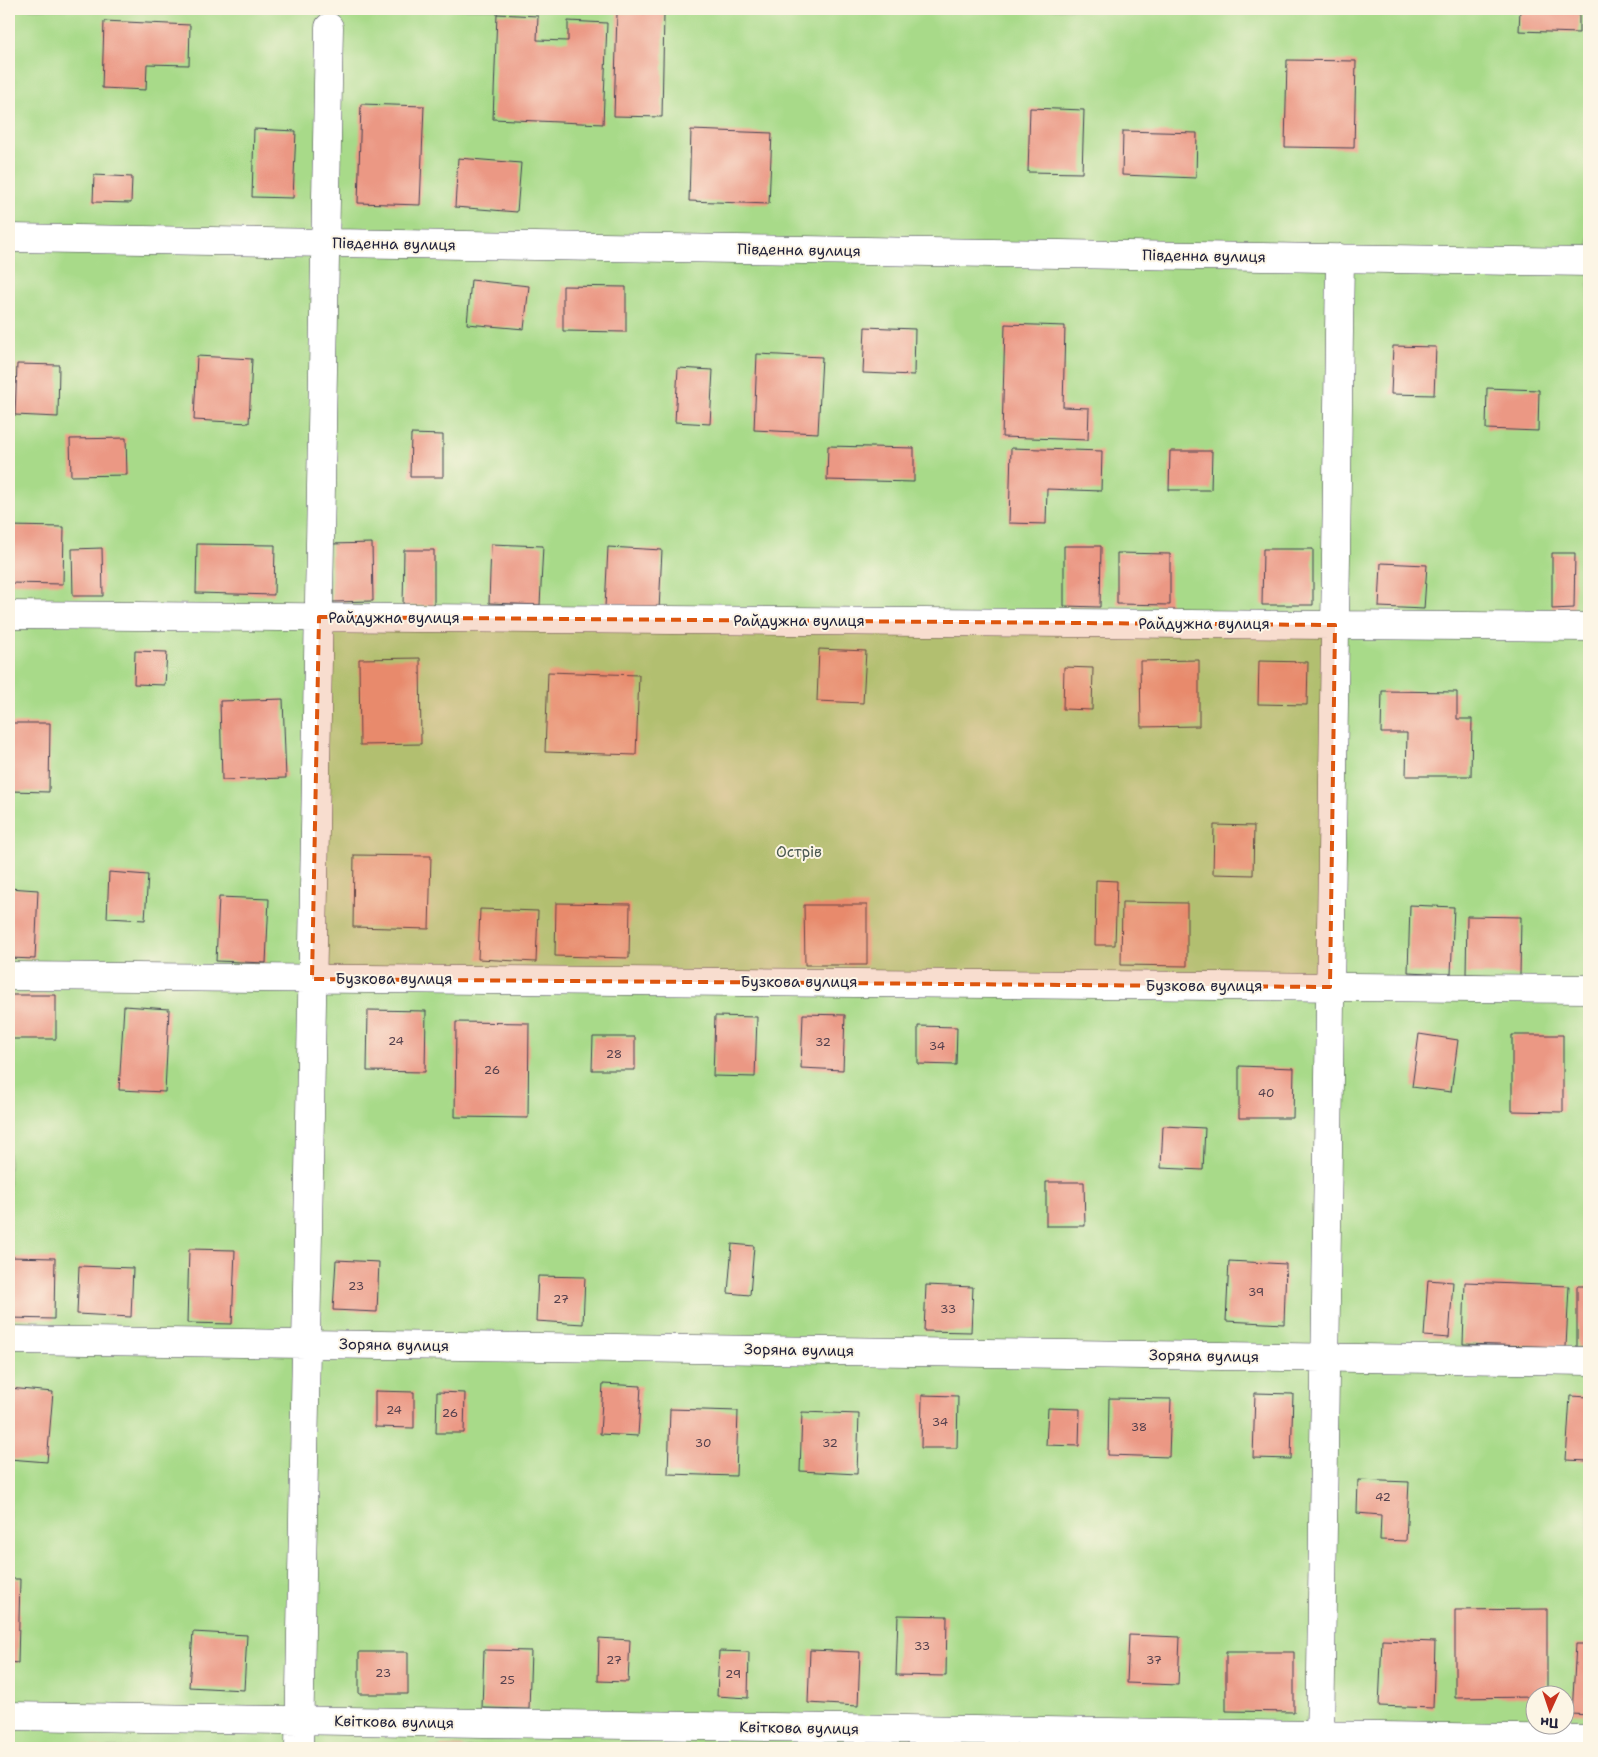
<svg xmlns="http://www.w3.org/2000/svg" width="1598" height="1757" font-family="'Shantell Sans',sans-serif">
<rect width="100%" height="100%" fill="#fcf5e5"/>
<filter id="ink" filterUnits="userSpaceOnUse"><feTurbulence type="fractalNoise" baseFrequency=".02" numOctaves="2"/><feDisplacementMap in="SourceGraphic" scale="10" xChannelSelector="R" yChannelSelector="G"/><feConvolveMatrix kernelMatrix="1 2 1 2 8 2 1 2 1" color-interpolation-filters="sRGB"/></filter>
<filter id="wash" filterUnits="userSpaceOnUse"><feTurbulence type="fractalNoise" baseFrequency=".0096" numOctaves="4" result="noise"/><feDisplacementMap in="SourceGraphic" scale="20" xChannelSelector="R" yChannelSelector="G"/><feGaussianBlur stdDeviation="1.12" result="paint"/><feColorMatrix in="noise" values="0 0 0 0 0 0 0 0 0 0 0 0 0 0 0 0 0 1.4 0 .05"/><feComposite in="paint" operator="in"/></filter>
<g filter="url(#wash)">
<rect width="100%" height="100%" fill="#f5e6cc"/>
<!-- green -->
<path fill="#a8da89" stroke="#657e62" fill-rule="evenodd" d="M 9,9 L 1589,9 L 1589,1748 L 9,1748 ZM 1536,1694 L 1566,1694 L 1566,1724 L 1536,1724 Z"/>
<g id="blocks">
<!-- building -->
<path fill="#eb9884" d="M 1520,9 L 1579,9 L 1579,33 L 1519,31 Z
M 617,13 L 664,14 L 662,117 L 614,116 Z
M 497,14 L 538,16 L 537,40 L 568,41 L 568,21 L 607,23 L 603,124 L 493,119 Z
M 104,21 L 190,25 L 189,65 L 147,64 L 146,90 L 102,88 Z
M 1287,60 L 1356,61 L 1354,148 L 1285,147 Z
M 361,104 L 424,106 L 420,205 L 358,203 Z
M 1030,108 L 1084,110 L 1082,173 L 1028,172 Z
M 254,129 L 296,131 L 293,198 L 252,197 Z
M 691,130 L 772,133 L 769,204 L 689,201 Z
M 1123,131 L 1197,133 L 1196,178 L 1122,175 Z
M 458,158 L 521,163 L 517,212 L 455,207 Z
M 94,175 L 132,177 L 131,203 L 93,202 Z
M 471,280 L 529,286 L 524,329 L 467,324 Z
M 563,286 L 626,287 L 626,332 L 563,331 Z
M 1005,324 L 1065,326 L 1063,407 L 1089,408 L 1088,440 L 1002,437 Z
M 865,327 L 915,329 L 914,375 L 863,373 Z
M 1393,346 L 1436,347 L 1434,395 L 1391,394 Z
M 757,354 L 822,357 L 818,433 L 754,430 Z
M 197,356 L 252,359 L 249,423 L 194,420 Z
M 17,364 L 59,365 L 58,417 L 15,415 Z
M 678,368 L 713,370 L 710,424 L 675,422 Z
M 1487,388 L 1539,390 L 1538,431 L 1486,429 Z
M 411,434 L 443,435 L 443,477 L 410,477 Z
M 126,438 L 127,475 L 71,476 L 70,439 Z
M 828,446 L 914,448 L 914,482 L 827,480 Z
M 1011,448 L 1102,451 L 1101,491 L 1047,489 L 1046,524 L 1009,523 Z
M 1170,451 L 1212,451 L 1211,490 L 1169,490 Z
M 9,526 L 64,527 L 63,584 L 9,583 Z
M 372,543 L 373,601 L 332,602 L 331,544 Z
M 197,544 L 275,545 L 274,595 L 196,593 Z
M 491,544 L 543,546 L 540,605 L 489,603 Z
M 1064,546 L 1101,546 L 1100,607 L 1064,606 Z
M 608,547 L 662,550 L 659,610 L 605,607 Z
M 102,548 L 103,596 L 73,596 L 72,549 Z
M 1263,549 L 1313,549 L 1313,605 L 1262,605 Z
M 404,550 L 434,550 L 434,606 L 403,606 Z
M 1117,553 L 1170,554 L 1170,605 L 1117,604 Z
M 1552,553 L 1575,553 L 1574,608 L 1552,609 Z
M 1381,563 L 1427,565 L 1424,609 L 1379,607 Z
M 819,649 L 866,651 L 863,703 L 817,701 Z
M 135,651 L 167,652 L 165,685 L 134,684 Z
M 420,658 L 421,744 L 360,745 L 359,659 Z
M 1199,660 L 1199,726 L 1141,727 L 1140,661 Z
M 1259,661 L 1308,662 L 1307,705 L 1258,704 Z
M 1064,667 L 1093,668 L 1092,710 L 1063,709 Z
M 548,672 L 639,675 L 636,755 L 545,752 Z
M 1382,691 L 1457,692 L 1457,719 L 1472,719 L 1471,776 L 1406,776 L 1407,733 L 1381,733 Z
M 283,699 L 286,778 L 222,780 L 220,701 Z
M 9,723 L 50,723 L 49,792 L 9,791 Z
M 1214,825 L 1254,826 L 1253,875 L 1213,874 Z
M 354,855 L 431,856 L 429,929 L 353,927 Z
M 109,872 L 148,875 L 145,920 L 107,918 Z
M 1096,880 L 1117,881 L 1115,945 L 1095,945 Z
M 9,888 L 38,890 L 35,959 L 9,958 Z
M 219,897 L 269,899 L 266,963 L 216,961 Z
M 1122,902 L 1187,903 L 1187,966 L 1121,965 Z
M 556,903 L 630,904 L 629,958 L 555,956 Z
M 804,905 L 867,905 L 867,965 L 805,965 Z
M 1410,905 L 1454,907 L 1451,974 L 1408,972 Z
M 480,909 L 538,911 L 536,962 L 478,959 Z
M 1467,916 L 1521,917 L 1520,975 L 1466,974 Z
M 9,995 L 56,995 L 56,1039 L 9,1039 Z
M 124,1006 L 169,1009 L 165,1092 L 119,1090 Z
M 368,1010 L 426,1011 L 425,1072 L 367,1071 Z
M 803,1014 L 845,1015 L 843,1070 L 801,1068 Z
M 715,1016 L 757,1017 L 755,1077 L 713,1076 Z
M 456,1022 L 529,1023 L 528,1118 L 455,1117 Z
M 918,1026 L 957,1027 L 956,1065 L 918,1064 Z
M 1419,1034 L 1458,1040 L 1451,1092 L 1412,1087 Z
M 1512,1035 L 1563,1035 L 1563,1112 L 1512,1111 Z
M 593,1037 L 635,1037 L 635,1070 L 592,1070 Z
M 1239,1066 L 1294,1068 L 1293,1118 L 1239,1118 Z
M 1163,1126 L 1205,1128 L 1203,1170 L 1161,1168 Z
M 1046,1182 L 1084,1182 L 1085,1226 L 1046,1226 Z
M 732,1244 L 754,1246 L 750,1295 L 728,1293 Z
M 189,1249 L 235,1250 L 232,1324 L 187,1323 Z
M 9,1257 L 55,1258 L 54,1319 L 9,1318 Z
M 336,1260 L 379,1262 L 377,1312 L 333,1310 Z
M 1229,1261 L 1286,1264 L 1284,1324 L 1226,1321 Z
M 79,1266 L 133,1268 L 131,1317 L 77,1314 Z
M 538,1276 L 585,1277 L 583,1324 L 536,1321 Z
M 1428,1280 L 1453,1282 L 1449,1338 L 1424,1336 Z
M 1465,1282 L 1569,1286 L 1566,1347 L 1463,1344 Z
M 926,1285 L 973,1287 L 971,1332 L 924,1331 Z
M 1577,1286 L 1589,1286 L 1589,1347 L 1577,1347 Z
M 603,1384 L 641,1386 L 638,1436 L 600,1434 Z
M 9,1388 L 53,1392 L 47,1462 L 9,1459 Z
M 375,1391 L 414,1392 L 414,1428 L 375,1427 Z
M 437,1392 L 465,1393 L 464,1433 L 436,1433 Z
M 1255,1393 L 1293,1394 L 1291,1459 L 1253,1458 Z
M 922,1395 L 958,1396 L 957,1448 L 921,1448 Z
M 1570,1396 L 1589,1397 L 1589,1461 L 1566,1460 Z
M 1109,1398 L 1171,1399 L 1169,1457 L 1108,1455 Z
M 1048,1408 L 1080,1409 L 1079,1446 L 1046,1445 Z
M 670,1409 L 738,1411 L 736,1476 L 668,1474 Z
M 802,1412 L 859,1414 L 857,1474 L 800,1471 Z
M 1358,1480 L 1409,1482 L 1406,1541 L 1380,1540 L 1381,1515 L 1357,1513 Z
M 9,1579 L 20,1579 L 18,1663 L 9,1662 Z
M 1547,1609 L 1547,1694 L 1536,1694 L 1536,1697 L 1455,1698 L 1455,1610 Z
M 898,1615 L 947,1616 L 946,1676 L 896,1675 Z
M 193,1632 L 247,1635 L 244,1690 L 189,1687 Z
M 1129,1635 L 1180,1637 L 1178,1685 L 1127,1683 Z
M 599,1638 L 630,1640 L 628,1682 L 598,1681 Z
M 1382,1640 L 1435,1642 L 1433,1708 L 1379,1706 Z
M 1576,1644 L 1589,1644 L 1589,1715 L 1572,1714 Z
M 484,1650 L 531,1651 L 529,1709 L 482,1708 Z
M 810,1650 L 860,1652 L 858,1706 L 808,1703 Z
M 719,1651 L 749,1652 L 748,1698 L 717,1696 Z
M 359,1652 L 408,1652 L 408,1694 L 359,1694 Z
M 1226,1652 L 1294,1652 L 1294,1712 L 1226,1711 Z
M 90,1746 L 103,1747 L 103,1748 L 90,1748 Z
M 441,1746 L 466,1747 L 466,1748 L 441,1748 Z"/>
</g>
</g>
<g filter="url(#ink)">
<use href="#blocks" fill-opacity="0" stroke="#423f51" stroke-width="1"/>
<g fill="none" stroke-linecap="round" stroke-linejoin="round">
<defs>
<path id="street" d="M 9,238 L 1589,262
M 9,615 L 1589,627
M 9,976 L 1589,989
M 9,1340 L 1589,1361
M 9,1716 L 1589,1739
M 299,1748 L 329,27
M 1320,1748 L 1340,258"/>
</defs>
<!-- street casing -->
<use href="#street" stroke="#423f51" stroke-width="29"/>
<!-- street -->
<use href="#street" stroke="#fff" stroke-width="28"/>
</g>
</g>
<!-- marked area -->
<path fill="#de560e" fill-opacity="0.2" stroke="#de560e" stroke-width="4" stroke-dasharray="10 6" stroke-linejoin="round" d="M 319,617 L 1335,625 L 1330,987 L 312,979 Z"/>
<g text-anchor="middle" stroke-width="4" stroke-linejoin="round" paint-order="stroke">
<!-- number labels -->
<g font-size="12" fill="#54404d">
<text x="396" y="1045">24</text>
<text x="823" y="1046">32</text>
<text x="937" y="1050">34</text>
<text x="614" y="1058">28</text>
<text x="492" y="1074">26</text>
<text x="1266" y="1097">40</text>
<text x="356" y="1290">23</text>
<text x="1256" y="1296">39</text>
<text x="561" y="1303">27</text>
<text x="948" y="1313">33</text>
<text x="394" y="1414">24</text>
<text x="450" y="1417">26</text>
<text x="940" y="1426">34</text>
<text x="1139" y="1431">38</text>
<text x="703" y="1447">30</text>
<text x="830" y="1447">32</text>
<text x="1383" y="1501">42</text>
<text x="922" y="1650">33</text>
<text x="614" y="1664">27</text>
<text x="1154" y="1664">37</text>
<text x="383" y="1677">23</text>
<text x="733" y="1678">29</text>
<text x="507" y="1684">25</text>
</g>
<!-- street labels -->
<g font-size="15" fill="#22223b" stroke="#fcf5e5">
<text transform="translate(394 244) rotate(1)" y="5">Південна вулиця</text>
<text transform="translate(799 250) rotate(1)" y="5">Південна вулиця</text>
<text transform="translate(1204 256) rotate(1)" y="5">Південна вулиця</text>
<text x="394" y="623">Райдужна вулиця</text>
<text x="799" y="626">Райдужна вулиця</text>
<text x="1204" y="629">Райдужна вулиця</text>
<text x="394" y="984">Бузкова вулиця</text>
<text x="799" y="987">Бузкова вулиця</text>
<text x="1204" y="991">Бузкова вулиця</text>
<text transform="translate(394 1345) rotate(1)" y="5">Зоряна вулиця</text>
<text transform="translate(799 1350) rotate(1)" y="5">Зоряна вулиця</text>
<text transform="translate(1204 1356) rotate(1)" y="5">Зоряна вулиця</text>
<text transform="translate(394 1722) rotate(1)" y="5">Квіткова вулиця</text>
<text transform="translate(799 1728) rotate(1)" y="5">Квіткова вулиця</text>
</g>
<!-- park labels -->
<g font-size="15" fill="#4a5952" stroke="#fcf5e5">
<text x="799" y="857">Острів</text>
</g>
</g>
<!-- margin -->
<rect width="1598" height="1757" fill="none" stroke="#fcf5e5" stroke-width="30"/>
<!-- north arrow -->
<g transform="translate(1550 1710) rotate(183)"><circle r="24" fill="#fcf5e5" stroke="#a5a1a1"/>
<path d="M0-4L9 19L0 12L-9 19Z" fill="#c8321e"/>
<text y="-8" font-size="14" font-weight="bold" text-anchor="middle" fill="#22223b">Пн</text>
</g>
</svg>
